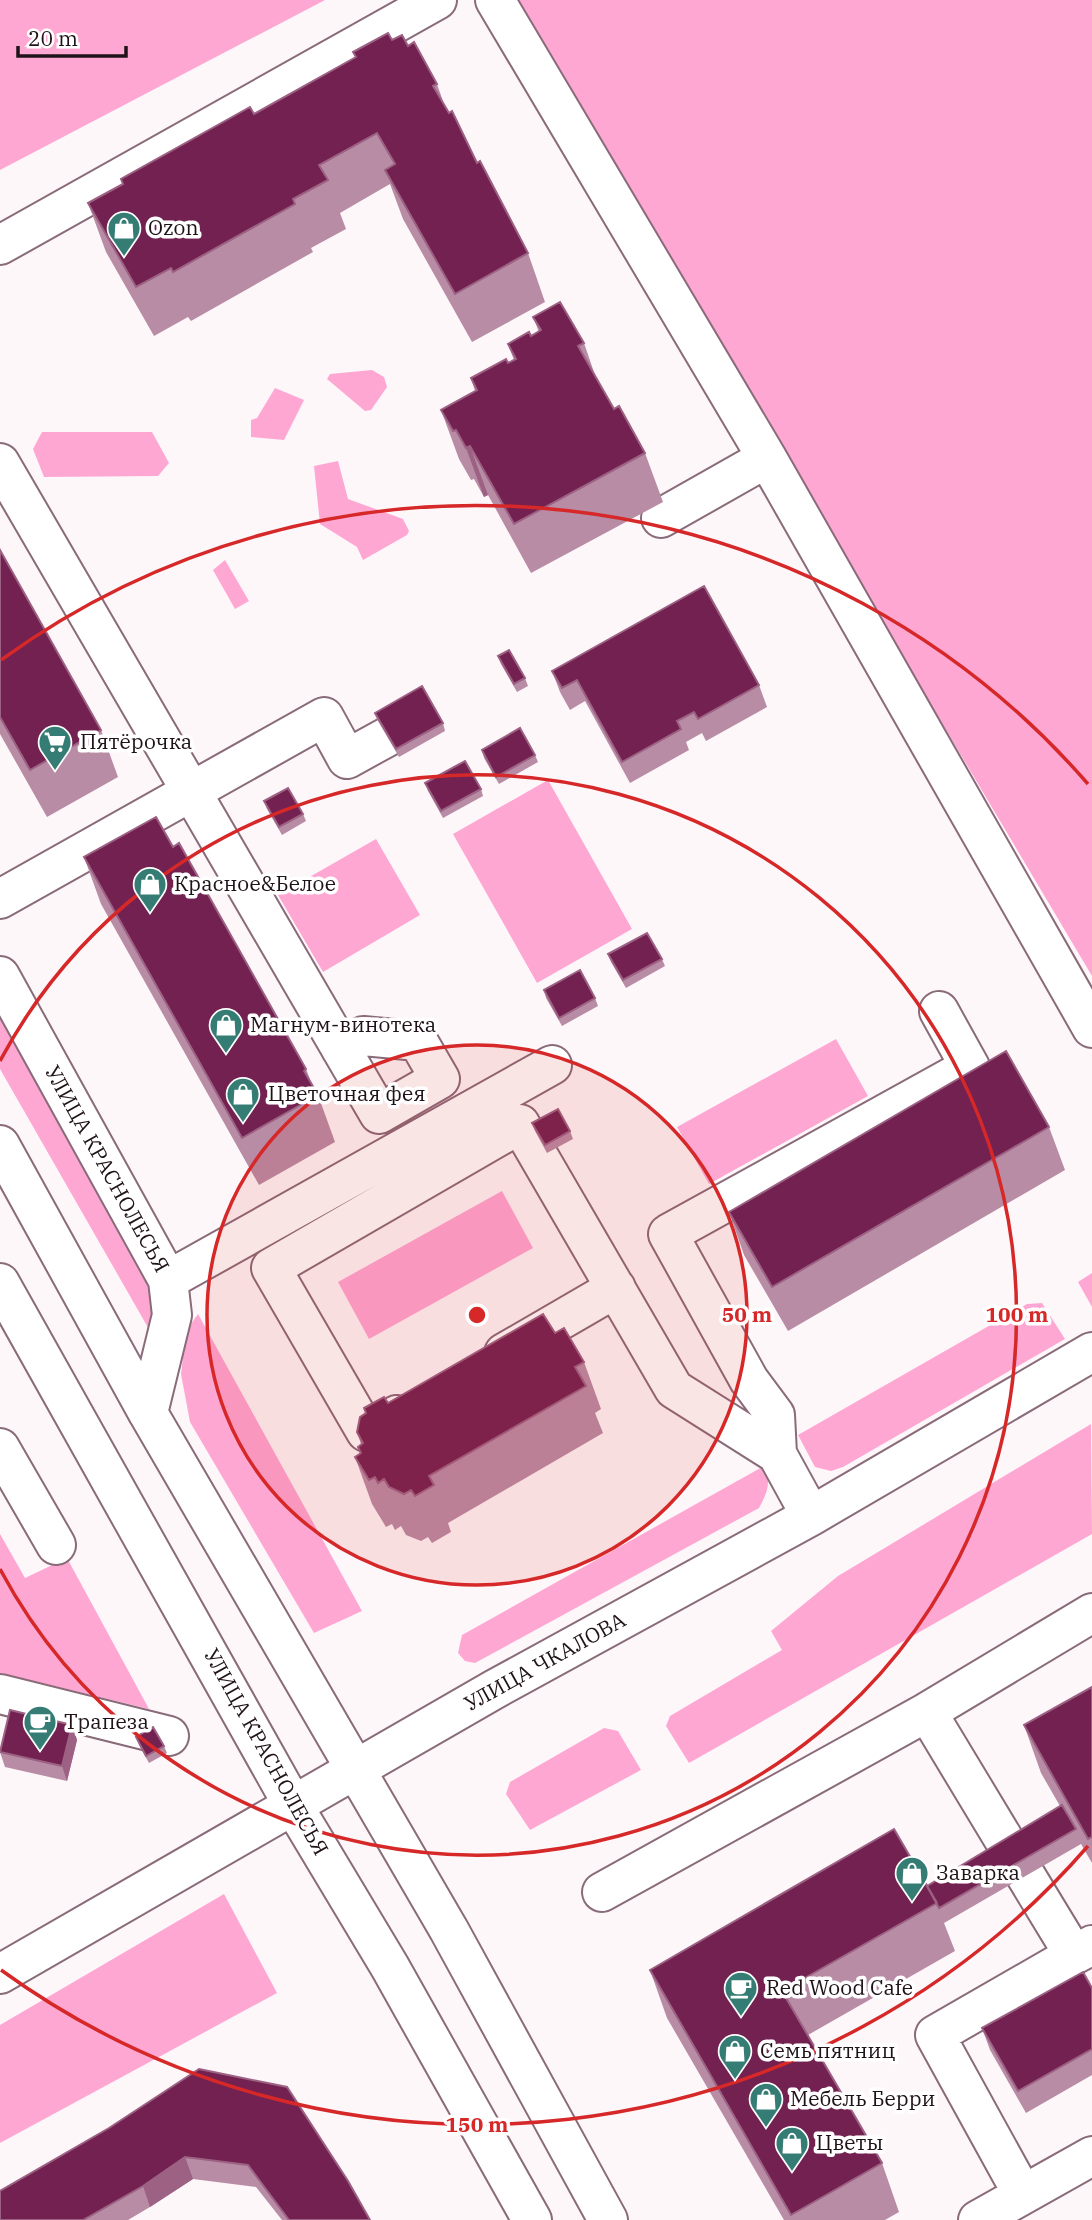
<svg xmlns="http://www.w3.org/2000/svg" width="1092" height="2220" font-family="'IBM Plex Serif',serif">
<rect width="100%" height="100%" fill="#fef7fa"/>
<!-- green -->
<path fill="#ffa7d3" d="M 0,0 L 325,0 L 0,170 Z
M 513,0 L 1092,0 L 1092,976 Z
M 372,370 L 384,377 L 387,387 L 371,410 L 365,411 L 327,379 L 330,374 Z
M 275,388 L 304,400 L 284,440 L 251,437 L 251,420 L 257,418 Z
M 42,432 L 152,432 L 169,463 L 158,476 L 44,477 L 33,449 Z
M 338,461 L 348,499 L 403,519 L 409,531 L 407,535 L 363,560 L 357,547 L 320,524 L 314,466 Z
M 225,560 L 249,601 L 235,609 L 213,570 Z
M 548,780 L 632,929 L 537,983 L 453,834 Z
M 376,839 L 420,915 L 323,972 L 278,895 Z
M 0,1004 L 155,1275 L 154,1338 L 0,1069 Z
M 836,1039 L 868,1096 L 709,1184 L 677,1127 Z
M 502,1191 L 533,1248 L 369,1339 L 338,1282 Z
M 1092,1273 L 1092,1307 L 1078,1282 Z
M 1042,1303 L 1065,1339 L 843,1467 L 831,1471 L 815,1467 L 798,1435 L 1027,1304 Z
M 198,1314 L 362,1611 L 314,1633 L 190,1422 L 181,1374 L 186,1331 Z
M 1091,1424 L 1092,1534 L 689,1763 L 666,1726 L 670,1716 L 782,1650 L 771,1631 L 838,1576 Z
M 764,1466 C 772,1483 767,1493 759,1508 L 475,1663 L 465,1661 L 458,1653 L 462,1635 Z
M 0,1534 L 25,1578 L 67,1558 L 149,1709 L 0,1673 Z
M 604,1728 L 618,1731 L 641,1770 L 530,1830 L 506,1794 L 510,1782 Z
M 224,1894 L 277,1993 L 0,2143 L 0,2025 Z"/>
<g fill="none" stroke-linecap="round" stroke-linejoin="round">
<defs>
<path id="minor" d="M 495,0 L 767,458 L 1092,1028
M 0,245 L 437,0
M 0,463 L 379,1114 L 440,1079 L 418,1041 L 363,1036 L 341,1049
M 661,518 L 767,458
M 0,899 L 324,717 L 347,759 L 387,737
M 0,976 L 168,1280 L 172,1315 L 148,1413
M 0,1145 L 148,1413 L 449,1930 L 608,2220
M 168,1280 L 552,1065
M 0,1283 L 294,1807 L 390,1967 L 532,2220
M 504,1353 L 616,1288
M 397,1415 L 366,1432 L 271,1268 L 520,1124 L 674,1389 L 777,1454 L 811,1516
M 0,1448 L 56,1545
M 777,1454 L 775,1415 L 749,1380 L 668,1234 L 970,1067 L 939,1011
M 0,1694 L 169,1736
M 927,1712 L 1012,1853
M 1026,1876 L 1074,1955 L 1092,1945
M 602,1892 L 927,1712 L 1092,1613
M 0,1974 L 495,1689 L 811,1516 L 1092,1352
M 1022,2193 L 935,2035 L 1074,1955
M 978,2220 L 1092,2156"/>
</defs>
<!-- minor casing -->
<use href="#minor" stroke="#896b79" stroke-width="42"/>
<!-- minor -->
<use href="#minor" stroke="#fff" stroke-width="38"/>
</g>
<!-- wall -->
<path fill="#b88ca5" d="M 392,40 L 408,46 L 437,84 L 444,104 L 528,253 L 545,302 L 472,342 L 403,219 L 390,184 L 340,213 L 346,229 L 311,248 L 313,252 L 191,321 L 188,317 L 154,336 L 106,252 L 88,203 L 123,184 L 121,179 L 254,114 L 355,57 L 353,52 Z
M 533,317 L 584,343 L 596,378 L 614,409 L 645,453 L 663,502 L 531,573 L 488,495 L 484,497 L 474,479 L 471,480 L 459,459 L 441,410 L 475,391 L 471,378 L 514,360 L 508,344 L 531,336 L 539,332 Z
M 0,550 L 101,730 L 118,777 L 47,817 L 0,734 Z
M 498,656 L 525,678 L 528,686 L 517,692 L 501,664 Z
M 552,671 L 759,685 L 767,707 L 706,741 L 702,733 L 686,742 L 689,750 L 630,783 L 585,701 L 570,710 L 560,692 Z
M 375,713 L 443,723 L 445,731 L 399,757 L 378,721 Z
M 482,750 L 535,755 L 538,762 L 499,784 L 484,758 Z
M 425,783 L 481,789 L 483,796 L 443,818 L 428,791 Z
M 264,801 L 303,814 L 306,821 L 282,835 L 267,809 Z
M 173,847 L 306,1069 L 313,1087 L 318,1095 L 335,1142 L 259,1185 L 101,904 L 84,857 Z
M 608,954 L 662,959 L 665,966 L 626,988 L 611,962 Z
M 544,990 L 595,998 L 598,1006 L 562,1026 L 546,998 Z
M 532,1123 L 570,1131 L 573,1139 L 547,1153 L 535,1131 Z
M 1049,1127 L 1065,1170 L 788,1331 L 744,1255 L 729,1212 Z
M 555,1333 L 584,1362 L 601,1409 L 595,1413 L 603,1433 L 448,1523 L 451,1532 L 432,1543 L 428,1537 L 421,1541 L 406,1535 L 401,1526 L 395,1530 L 392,1524 L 386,1527 L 372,1504 L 355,1457 L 360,1454 L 358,1447 L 361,1444 L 357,1432 L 365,1413 L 364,1408 L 388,1403 Z
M 1092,1687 L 1092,1863 L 1081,1844 L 944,1923 L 955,1951 L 808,2035 L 882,2163 L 899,2212 L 885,2220 L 784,2220 L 667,2018 L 650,1970 L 927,1886 L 1060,1806 L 1041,1773 L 1024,1725 Z
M 72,1725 L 77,1740 L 67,1781 L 5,1767 L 0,1752 Z
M 136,1737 L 164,1746 L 167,1753 L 149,1763 L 139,1745 Z
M 1092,1988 L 1092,2075 L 1026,2113 L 990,2050 L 982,2028 Z
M 199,2069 L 370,2220 L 282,2220 L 256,2187 L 193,2179 L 150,2207 L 128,2220 L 0,2220 L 109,2128 Z"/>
<!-- shaded-wall -->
<path fill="#9c6183" d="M 470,446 L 488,495 L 484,497 L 466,448 Z
M 72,1725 L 77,1740 L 67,1781 L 62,1766 Z
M 185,2157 L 193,2179 L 150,2207 L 143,2186 Z"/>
<!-- building -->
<path fill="#722150" stroke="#9c6183" stroke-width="2" d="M 388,33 L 392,40 L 402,35 L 408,46 L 414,42 L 437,84 L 433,86 L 449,113 L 452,111 L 477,163 L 480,161 L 528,253 L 455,294 L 385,170 L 395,164 L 377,133 L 319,165 L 328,180 L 293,199 L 295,204 L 173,272 L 171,268 L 136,287 L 88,203 L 123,184 L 121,179 L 250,107 L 254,114 L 356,57 L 353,52 Z
M 560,302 L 584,343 L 578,346 L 614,409 L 619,406 L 645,453 L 514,524 L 470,446 L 466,448 L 456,430 L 453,431 L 441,410 L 477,390 L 471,378 L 506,359 L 508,363 L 516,359 L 508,344 L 529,332 L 531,336 L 541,330 L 533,317 Z
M 0,550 L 101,730 L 30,770 L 0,717 Z
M 704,586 L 759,685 L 698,719 L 694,712 L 677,721 L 681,729 L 622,762 L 577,680 L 562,688 L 552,671 Z
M 509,650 L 525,678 L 514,684 L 498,656 Z
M 422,686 L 443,723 L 396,749 L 375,713 Z
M 520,728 L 535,755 L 496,777 L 482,750 Z
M 465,761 L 481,789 L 441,811 L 425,783 Z
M 288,788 L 303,814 L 279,827 L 264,801 Z
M 156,817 L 173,847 L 179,843 L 306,1069 L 304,1071 L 318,1095 L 242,1138 L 84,857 Z
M 647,933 L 662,959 L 623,980 L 608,954 Z
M 580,970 L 595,998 L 559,1018 L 544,990 Z
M 1006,1051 L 1049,1127 L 772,1287 L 729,1212 Z
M 558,1109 L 570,1131 L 545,1145 L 532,1123 Z
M 543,1314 L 555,1333 L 564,1328 L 584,1362 L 575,1367 L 586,1386 L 429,1476 L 434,1485 L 415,1496 L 411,1490 L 404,1494 L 389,1487 L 384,1479 L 378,1483 L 375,1477 L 369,1480 L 355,1457 L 361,1453 L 358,1447 L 363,1443 L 357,1432 L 360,1417 L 366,1413 L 364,1408 L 384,1397 L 388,1403 Z
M 1092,1687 L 1092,1837 L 1088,1839 L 1024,1725 Z
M 10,1710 L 72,1725 L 62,1766 L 0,1752 Z
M 153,1727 L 164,1746 L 146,1756 L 136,1737 Z
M 1062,1805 L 1076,1829 L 939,1908 L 927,1886 Z
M 894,1829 L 937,1903 L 782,1991 L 882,2163 L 791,2215 L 650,1970 Z
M 1083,1972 L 1092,1988 L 1092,2049 L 1018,2091 L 982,2028 Z
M 199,2069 L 287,2087 L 348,2181 L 370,2220 L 289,2220 L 248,2165 L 185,2157 L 143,2186 L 83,2220 L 0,2220 L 0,2191 L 109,2128 Z"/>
<!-- distance rings -->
<circle cx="477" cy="1315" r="270" fill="#d62828" fill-opacity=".12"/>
<g fill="none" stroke="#d62828" stroke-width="3.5">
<circle cx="477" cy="1315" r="270"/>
<path d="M0 1061A540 540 0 1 1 0 1569"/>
<path d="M1088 1846A810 810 0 0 1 1 1970M1 660A810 810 0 0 1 1088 784"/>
</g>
<!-- icons -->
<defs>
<symbol id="shop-pin" viewBox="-11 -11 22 30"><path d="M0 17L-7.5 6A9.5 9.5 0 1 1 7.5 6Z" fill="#357c74" stroke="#fff"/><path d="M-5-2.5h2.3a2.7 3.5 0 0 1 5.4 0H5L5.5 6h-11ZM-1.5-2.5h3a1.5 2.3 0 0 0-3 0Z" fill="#fff"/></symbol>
<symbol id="supermarket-pin" viewBox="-11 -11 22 30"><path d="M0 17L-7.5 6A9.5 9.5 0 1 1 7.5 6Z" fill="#357c74" stroke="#fff"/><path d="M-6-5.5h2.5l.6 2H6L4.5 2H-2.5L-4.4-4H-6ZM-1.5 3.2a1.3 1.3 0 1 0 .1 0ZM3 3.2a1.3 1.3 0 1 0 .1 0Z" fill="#fff"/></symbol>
<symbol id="cafe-pin" viewBox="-11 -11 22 30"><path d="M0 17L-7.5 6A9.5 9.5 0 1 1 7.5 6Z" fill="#357c74" stroke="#fff"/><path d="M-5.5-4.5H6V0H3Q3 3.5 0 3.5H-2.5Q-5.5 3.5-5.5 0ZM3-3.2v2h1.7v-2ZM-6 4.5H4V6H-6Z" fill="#fff"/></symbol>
</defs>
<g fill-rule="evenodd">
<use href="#shop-pin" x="105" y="209" width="38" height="52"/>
<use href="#supermarket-pin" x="36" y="723" width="38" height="52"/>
<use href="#shop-pin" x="131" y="865" width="38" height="52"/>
<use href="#shop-pin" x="207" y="1006" width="38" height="52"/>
<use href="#shop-pin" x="224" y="1075" width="38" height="52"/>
<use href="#cafe-pin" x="21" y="1703" width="38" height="52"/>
<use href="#shop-pin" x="893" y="1854" width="38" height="52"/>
<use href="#cafe-pin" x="722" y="1969" width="38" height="52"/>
<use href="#shop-pin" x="716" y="2032" width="38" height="52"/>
<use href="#shop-pin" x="747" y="2080" width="38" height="52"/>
<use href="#shop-pin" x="773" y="2124" width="38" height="52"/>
</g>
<g text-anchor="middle" stroke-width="7" stroke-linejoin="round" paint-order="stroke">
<!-- poi labels -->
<g font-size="21" fill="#1f1319" stroke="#fff" text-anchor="start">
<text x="148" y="235">Ozon</text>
<text x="80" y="749">Пятёрочка</text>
<text x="174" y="891">Красное&amp;Белое</text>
<text x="250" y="1032">Магнум-винотека</text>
<text x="268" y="1101">Цветочная фея</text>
<text x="64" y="1729">Трапеза</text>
<text x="936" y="1880">Заварка</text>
<text x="766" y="1995">Red Wood Cafe</text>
<text x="760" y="2058">Семь пятниц</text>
<text x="790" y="2106">Мебель Берри</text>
<text x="816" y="2150">Цветы</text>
</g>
<!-- street labels -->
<g font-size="21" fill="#1f1319" stroke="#fff">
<text transform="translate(107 1169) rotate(61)" y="7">УЛИЦА КРАСНОЛЕСЬЯ</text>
<text transform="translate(545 1662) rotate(-29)" y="7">УЛИЦА ЧКАЛОВА</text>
<text transform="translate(266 1752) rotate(61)" y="7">УЛИЦА КРАСНОЛЕСЬЯ</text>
</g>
</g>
<circle cx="477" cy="1315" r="10" fill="#d62828" stroke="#fff" stroke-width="3.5"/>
<g font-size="21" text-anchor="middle" font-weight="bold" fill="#d62828" stroke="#fff" stroke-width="7" stroke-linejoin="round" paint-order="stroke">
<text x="747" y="1322">50 m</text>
<text x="1017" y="1322">100 m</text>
<text x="477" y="2132">150 m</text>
</g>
<!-- scale -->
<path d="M18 46v10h108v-10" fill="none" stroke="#1f1319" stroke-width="3.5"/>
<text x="28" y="46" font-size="21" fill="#1f1319" stroke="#ffffff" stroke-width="5" paint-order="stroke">20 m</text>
</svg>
